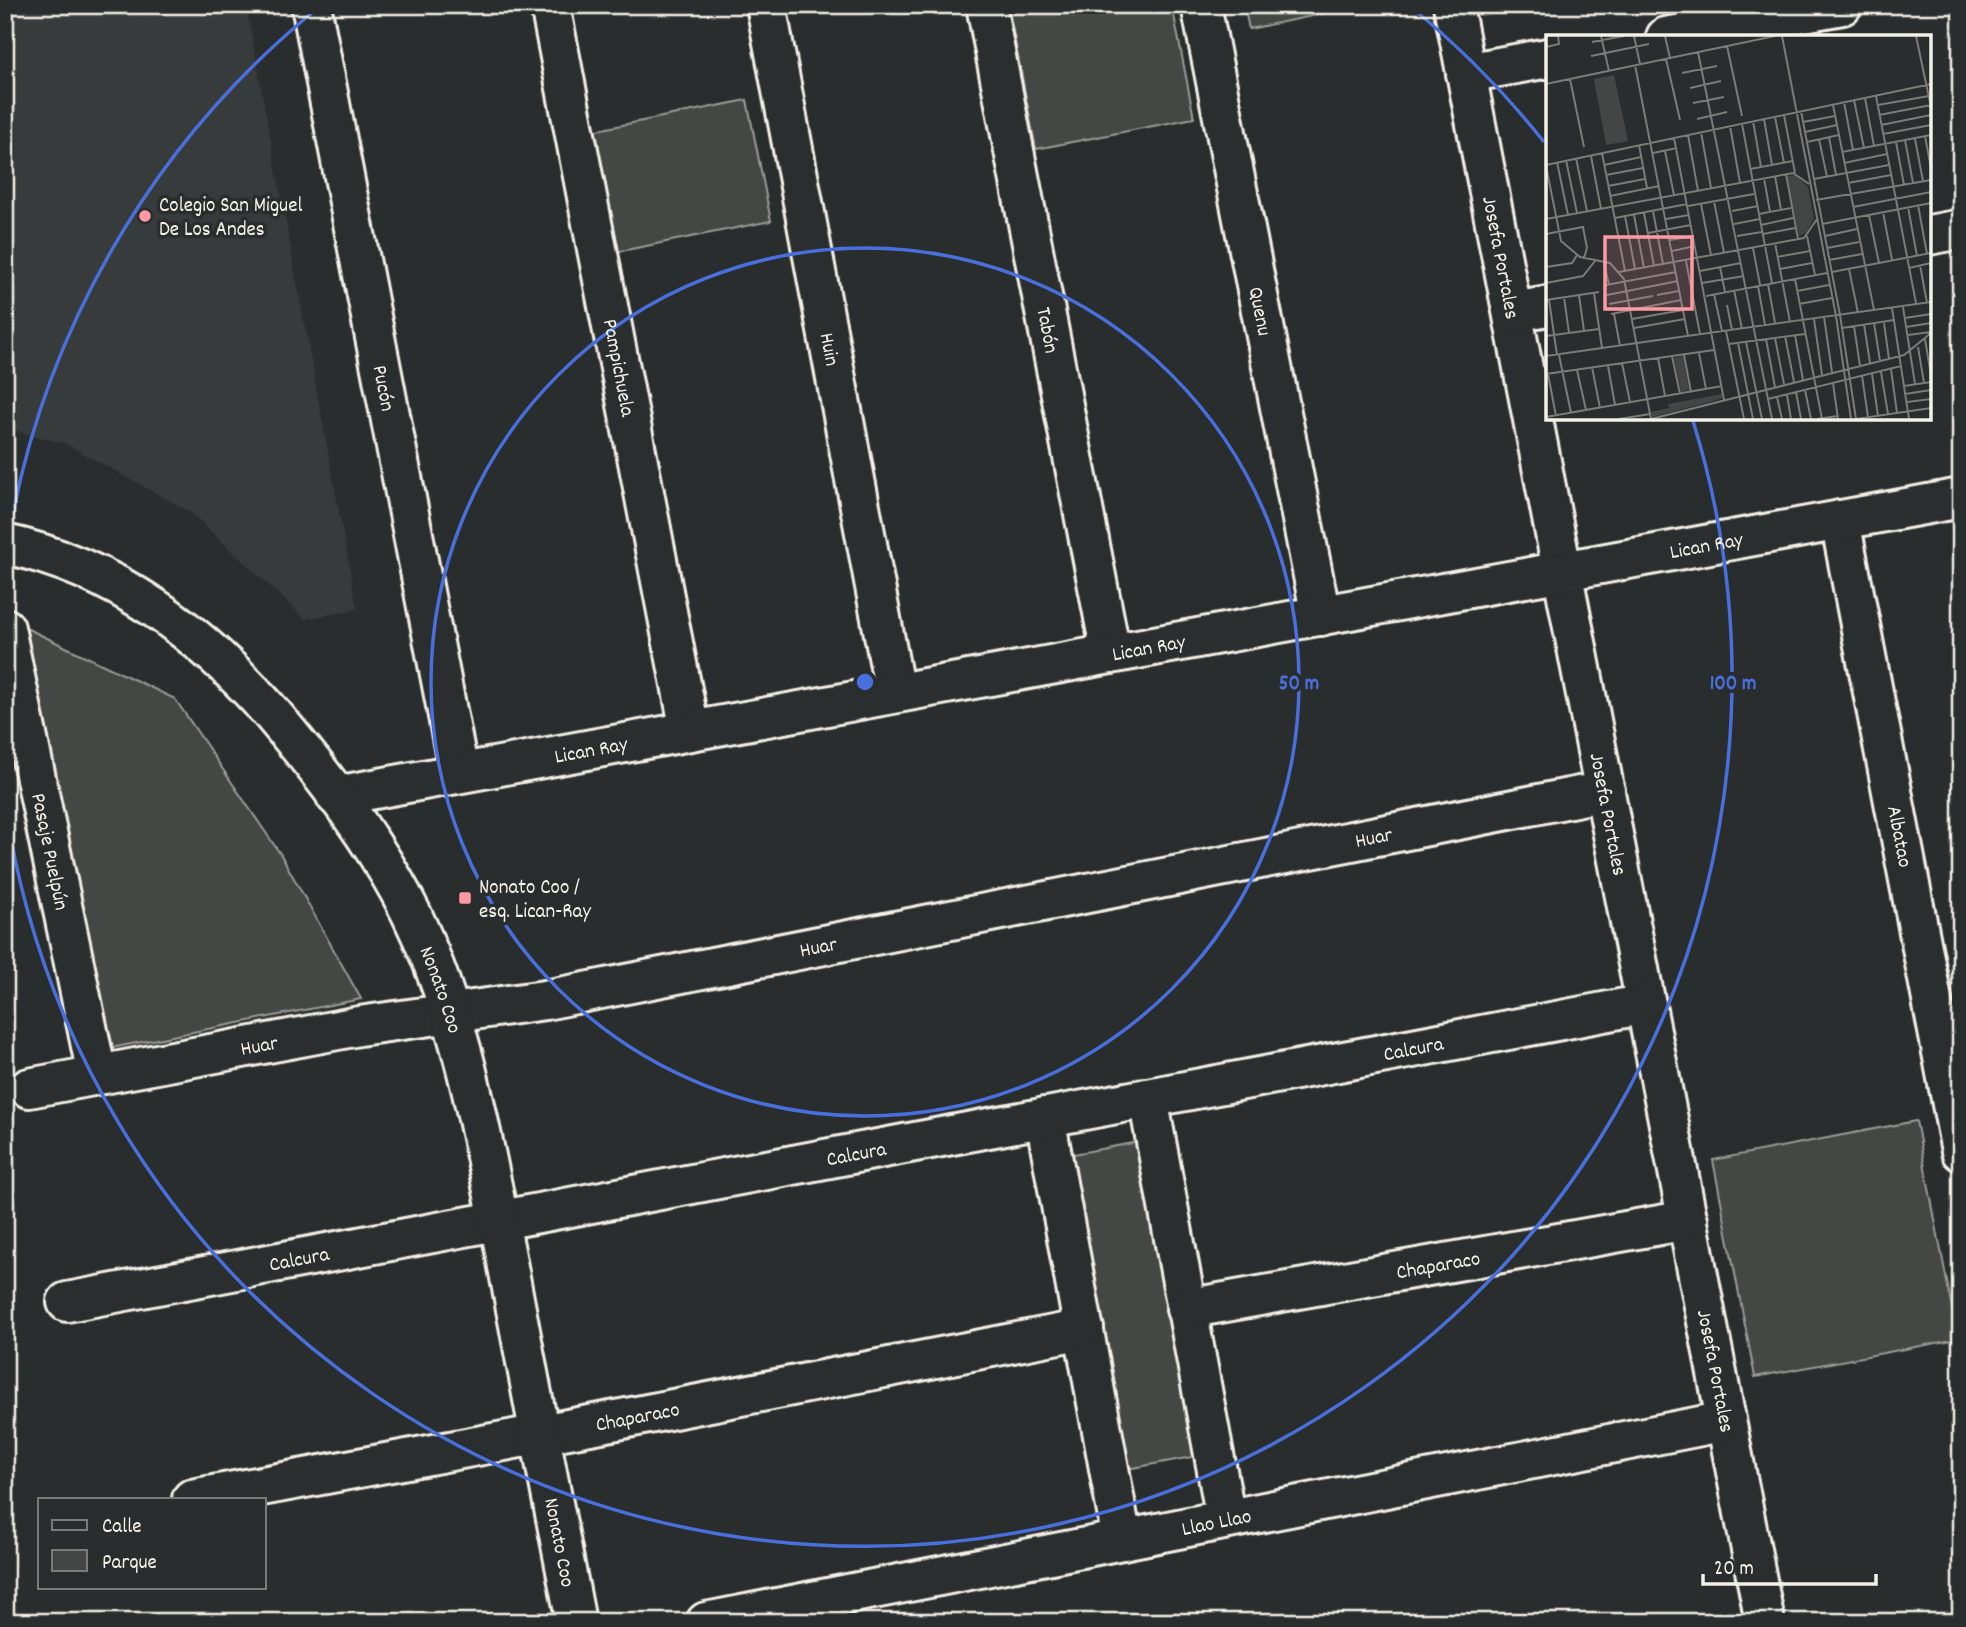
<svg xmlns="http://www.w3.org/2000/svg" width="1966" height="1627" font-family="Dekko,sans-serif">
<rect width="100%" height="100%" fill="#2a2d2e"/>
<filter id="ink" filterUnits="userSpaceOnUse"><feTurbulence type="fractalNoise" baseFrequency=".0143" numOctaves="2"/><feDisplacementMap in="SourceGraphic" scale="14" xChannelSelector="R" yChannelSelector="G"/><feConvolveMatrix kernelMatrix="1 2 1 2 8 2 1 2 1" color-interpolation-filters="sRGB"/></filter>
<g filter="url(#ink)">
<!-- built -->
<path fill="#373a3a" d="M 5,5 L 246,5 L 357,609 L 305,619 L 190,512 L 66,444 L 5,428 Z"/>
<!-- green -->
<path fill="#444645" stroke="#9c9c96" stroke-width="2" d="M 1008,5 L 1172,5 L 1194,118 L 1036,149 Z
M 1244,5 L 1366,5 L 1249,29 Z
M 747,100 L 771,221 L 616,252 L 592,131 Z
M 26,628 L 175,699 L 281,855 L 361,999 L 111,1048 Z
M 1916,1121 L 1958,1339 L 1755,1377 L 1713,1160 Z
M 1149,1140 L 1208,1454 L 1122,1470 L 1063,1156 Z"/>
<g fill="none" stroke-linecap="round" stroke-linejoin="round">
<defs>
<g id="street">
<path id="s1" d="M 311,5 L 459,773"/>
<path id="s2" d="M 550,5 L 690,731"/>
<path id="s3" d="M 766,5 L 895,693"/>
<path id="s4" d="M 986,5 L 1111,654"/>
<path id="s5" d="M 1201,5 L 1321,616"/>
<path id="s6" d="M 1453,5 L 1765,1622"/>
<path d="M 1666,37 L 1842,5"/>
<path d="M 1466,73 L 1548,58"/>
<path d="M 1929,235 L 1961,229"/>
<path d="M 1513,312 L 1548,306"/>
<path id="s7" d="M 1840,520 L 1961,1151"/>
<path id="s8" d="M 5,628 L 97,1075"/>
<path id="s9" d="M 336,796 L 1961,498"/>
<path id="s10" d="M 29,1088 L 359,1026 L 545,1000 L 1605,791"/>
<path d="M 1148,1098 L 1226,1519"/>
<path d="M 1045,1117 L 1122,1540"/>
<path id="s11" d="M 67,1302 L 1646,1004"/>
<path id="s12" d="M 1186,1309 L 1688,1220"/>
<path id="s13" d="M 192,1499 L 622,1419 L 1084,1329"/>
<path id="s14" d="M 706,1622 L 1726,1421"/>
</g>
<g id="secondary">
<path id="s15" d="M 5,544 C 116,568 201,632 274,716 C 323,774 378,846 411,913 C 463,1019 482,1137 505,1251 C 528,1375 552,1498 576,1622"/>
</g>
</defs>
<!-- street casing -->
<use href="#street" stroke="#f4f1e8" stroke-width="44"/>
<!-- secondary casing -->
<use href="#secondary" stroke="#f4f1e8" stroke-width="44"/>
<!-- street -->
<use href="#street" stroke="#2a2d2e" stroke-width="38"/>
<!-- secondary -->
<use href="#secondary" stroke="#2a2d2e" stroke-width="38"/>
</g>
</g>
<!-- distance rings -->
<g fill="none" stroke="#486fdb" stroke-width="3.5">
<circle cx="865" cy="682" r="434"/>
<path d="M5 561A868 868 0 0 1 319 7M1411 7A868 868 0 0 1 1544 142M1693 421A868 868 0 1 1 5 803"/>
</g>
<!-- markers -->
<g fill="#ff9aa2" stroke="#2a2d2e" stroke-width="2.5">
<circle cx="145" cy="216" r="7"/>
<rect x="458" y="891" width="14" height="14" rx="3.5"/>
</g>
<g text-anchor="middle" stroke-width="7" stroke-linejoin="round" paint-order="stroke">
<!-- poi labels -->
<g font-size="21" fill="#f4f1e8" stroke="#2a2d2e" text-anchor="start">
<text x="159" y="211">Colegio San Miguel<tspan x="159" dy="24">De Los Andes</tspan></text>
<text x="479" y="893">Nonato Coo /<tspan x="479" dy="24">esq. Lican-Ray</tspan></text>
</g>
<!-- street labels -->
<g font-size="21" fill="#f4f1e8" stroke="#2a2d2e">
<text dy="7" stroke="none"><textPath href="#s6" startOffset="257">Josefa Portales</textPath></text>
<text dy="7" stroke="none"><textPath href="#s5" startOffset="312">Quenu</textPath></text>
<text dy="7" stroke="none"><textPath href="#s4" startOffset="331">Tabón</textPath></text>
<text dy="7" stroke="none"><textPath href="#s3" startOffset="350">Huin</textPath></text>
<text dy="7" stroke="none"><textPath href="#s2" startOffset="369">Pampichuela</textPath></text>
<text dy="7" stroke="none"><textPath href="#s1" startOffset="390">Pucón</textPath></text>
<text dy="7" stroke="none"><textPath href="#s9" startOffset="1393">Lican Ray</textPath></text>
<text dy="7" stroke="none"><textPath href="#s9" startOffset="826">Lican Ray</textPath></text>
<text dy="7" stroke="none"><textPath href="#s9" startOffset="259">Lican Ray</textPath></text>
<text dy="7" stroke="none"><textPath href="#s6" startOffset="824">Josefa Portales</textPath></text>
<text dy="7" stroke="none"><textPath href="#s10" startOffset="1368">Huar</textPath></text>
<text dy="7" stroke="none"><textPath href="#s7" startOffset="322">Albatao</textPath></text>
<text dy="7" stroke="none"><textPath href="#s8" startOffset="228">Pasaje Puelpún</textPath></text>
<text dy="7" stroke="none"><textPath href="#s10" startOffset="802">Huar</textPath></text>
<text dy="7" stroke="none"><textPath href="#s15" startOffset="648">Nonato Coo</textPath></text>
<text dy="7" stroke="none"><textPath href="#s10" startOffset="234">Huar</textPath></text>
<text dy="7" stroke="none"><textPath href="#s11" startOffset="1370">Calcura</textPath></text>
<text dy="7" stroke="none"><textPath href="#s11" startOffset="803">Calcura</textPath></text>
<text dy="7" stroke="none"><textPath href="#s11" startOffset="236">Calcura</textPath></text>
<text dy="7" stroke="none"><textPath href="#s12" startOffset="256">Chaparaco</textPath></text>
<text dy="7" stroke="none"><textPath href="#s6" startOffset="1391">Josefa Portales</textPath></text>
<text dy="7" stroke="none"><textPath href="#s13" startOffset="453">Chaparaco</textPath></text>
<text dy="7" stroke="none"><textPath href="#s14" startOffset="520">Llao Llao</textPath></text>
<text dy="7" stroke="none"><textPath href="#s15" startOffset="1214">Nonato Coo</textPath></text>
</g>
</g>
<!-- overview -->
<g transform="translate(1546 35)">
<rect width="385" height="385" fill="#2a2d2e"/>
<path d="M 68,40 L 82,106 L 60,110 L 48,44 ZM 249,140 L 262,152 L 268,183 L 261,197 L 253,201 L 241,141 ZM 137,321 L 143,355 L 135,357 L 128,323 ZM 176,359 L 176,363 L 168,366 L 106,382 L 105,377 L 123,373 L 122,369 Z" fill="#444645"/>
<path fill="none" stroke="#7b7b78" stroke-width="2" d="M 55,1 L 63,36M 88,1 L 94,29M 119,1 L 124,23M 236,1 L 290,281M 370,1 L 385,72M 46,7 L 78,1M 181,11 L 196,81M 0,12 L 13,9 L 12,1M 152,17 L 226,384M 45,21 L 103,9M 120,24 L 134,85M 89,30 L 142,301M 136,38 L 171,31M 24,44 L 38,112M 0,49 L 229,1M 144,53 L 175,46M 127,54 L 134,85M 330,61 L 370,268M 319,63 L 328,111M 308,65 L 318,113M 298,67 L 307,115M 147,68 L 178,62M 287,70 L 328,275M 332,70 L 383,61M 255,76 L 294,280M 238,80 L 249,138M 333,80 L 385,70M 229,82 L 238,128M 151,84 L 181,77M 218,84 L 226,130M 207,86 L 215,132M 257,87 L 289,81M 196,89 L 226,248M 335,90 L 385,80M 184,91 L 194,148M 155,97 L 165,153M 259,97 L 291,90M 337,99 L 385,90M 142,100 L 152,156M 379,101 L 385,133M 283,102 L 290,140M 128,103 L 178,365M 273,104 L 281,142M 369,104 L 377,146M 359,105 L 367,148M 261,107 L 293,100M 350,107 L 358,150M 93,110 L 101,153M 119,116 L 128,160M 296,117 L 385,100M 56,118 L 79,236M 107,118 L 131,113M 45,121 L 55,174M 30,123 L 41,176M 20,125 L 31,178M 11,127 L 22,180M 298,128 L 341,119M 0,130 L 385,49M 58,130 L 95,122M 0,131 L 15,206 L 34,222 L 64,228 L 78,244 L 105,384M 204,134 L 247,126M 240,139 L 252,204M 60,140 L 97,133M 229,141 L 235,175M 218,143 L 224,177M 268,144 L 343,130M 302,148 L 345,140M 62,151 L 99,144M 64,161 L 113,151M 270,165 L 385,145M 168,166 L 178,218M 155,169 L 165,220M 372,170 L 381,219M 142,171 L 208,159M 307,172 L 385,157M 362,172 L 371,221M 107,176 L 117,229M 186,176 L 212,171M 337,177 L 346,225M 98,178 L 108,231M 213,179 L 245,173M 88,180 L 98,233M 323,180 L 333,228M 79,181 L 89,234M 69,183 L 141,169M 0,184 L 247,138 L 263,149M 120,184 L 143,180M 188,189 L 214,184M 276,189 L 385,168M 215,190 L 247,183M 102,198 L 145,190M 0,199 L 37,192 L 41,213 L 38,223M 217,199 L 249,193M 191,201 L 216,197M 261,201 L 269,240M 279,201 L 311,194M 124,205 L 147,201M 229,208 L 244,287M 207,213 L 214,250M 281,213 L 313,207M 126,216 L 149,211M 231,222 L 264,216M 283,225 L 316,219M 140,226 L 154,299M 58,228 L 63,250M 374,230 L 381,268M 0,232 L 26,228 L 31,220M 174,232 L 179,257M 363,233 L 385,228M 234,234 L 266,228M 303,234 L 312,278M 154,236 L 195,228M 73,237 L 258,203 L 271,184M 286,237 L 385,218M 249,244 L 276,384M 0,248 L 37,241 L 49,226M 156,248 L 198,241M 222,249 L 229,288M 60,250 L 130,237M 212,251 L 219,290M 188,255 L 196,294M 251,256 L 283,250M 48,258 L 56,313M 168,259 L 176,296M 33,260 L 38,296M 61,260 L 132,246M 111,260 L 133,256M 160,261 L 281,238M 18,262 L 23,298M 0,265 L 53,257M 3,265 L 11,320M 63,269 L 107,261M 253,269 L 286,263M 181,270 L 186,295M 357,272 L 369,349M 346,273 L 363,384M 65,279 L 135,265M 68,279 L 74,311M 294,280 L 310,384M 290,281 L 305,384M 278,282 L 286,337M 359,283 L 385,279M 86,284 L 137,275M 268,284 L 276,340M 328,288 L 334,326M 338,288 L 343,324M 318,289 L 324,328M 308,291 L 314,331M 360,292 L 385,288M 88,293 L 139,284M 296,293 L 348,285M 180,296 L 198,384M 249,300 L 257,345M 362,300 L 385,297M 0,301 L 53,294M 239,301 L 248,347M 229,303 L 238,349M 220,304 L 229,352M 379,304 L 385,340M 200,307 L 216,384M 91,308 L 385,267M 192,308 L 207,384M 183,309 L 259,299M 372,312 L 378,348M 153,318 L 160,354M 13,320 L 25,378M 138,320 L 145,357M 0,321 L 91,308M 126,321 L 134,359M 112,323 L 119,361M 76,328 L 84,367M 62,331 L 69,370M 46,332 L 54,373M 345,334 L 351,378M 31,335 L 40,375M 335,337 L 342,379M 0,339 L 168,315M 2,339 L 10,381M 326,339 L 332,381M 316,341 L 322,382M 287,348 L 292,384M 358,351 L 385,347M 259,355 L 265,384M 250,357 L 255,384M 359,359 L 385,355M 241,360 L 245,384M 231,362 L 236,384M 222,364 L 355,331M 361,367 L 385,364M 0,382 L 176,351M 73,384 L 104,379M 105,384 L 358,320 L 385,298M 271,384 L 292,381M 310,384 L 385,373"/>
<path fill="#ff9aa2" fill-opacity="0.15" stroke="#ff9aa2" stroke-width="3.5" d="M 59,202 L 146,202 L 146,274 L 59,274 Z"/>
<rect width="385" height="385" fill="none" stroke="#f4f1e8" stroke-width="3.5"/>
</g>
<circle cx="865" cy="682" r="10" fill="#486fdb" stroke="#2a2d2e" stroke-width="3.5"/>
<g font-size="21" text-anchor="middle" font-weight="bold" fill="#486fdb" stroke="#2a2d2e" stroke-width="7" stroke-linejoin="round" paint-order="stroke">
<text x="1299" y="689">50 m</text>
<text x="1733" y="689">100 m</text>
</g>
<!-- margin -->
<rect width="1966" height="1627" fill="none" stroke="#2a2d2e" stroke-width="28"/>
<rect x="14" y="14" width="1938" height="1599" fill="none" stroke="#f4f1e8" stroke-width="2.5" filter="url(#ink)"/>
<!-- legend -->
<rect x="38" y="1498" width="228" height="91" fill="#2a2d2e" stroke="#7b7b78" stroke-width="2"/>
<rect x="52" y="1520" width="35" height="10" fill="#2a2d2e" stroke="#7b7b78" stroke-width="2"/>
<text x="102" y="1532" font-size="21" fill="#f4f1e8">Calle</text>
<rect x="52" y="1550" width="35" height="21" fill="#444645" stroke="#7b7b78" stroke-width="2"/>
<text x="102" y="1568" font-size="21" fill="#f4f1e8">Parque</text>
<!-- scale -->
<path d="M1703 1574v10h173v-10" fill="none" stroke="#f4f1e8" stroke-width="3.5"/>
<text x="1714" y="1574" font-size="21" fill="#f4f1e8" stroke="#2a2d2e" stroke-width="5" paint-order="stroke">20 m</text>
</svg>
